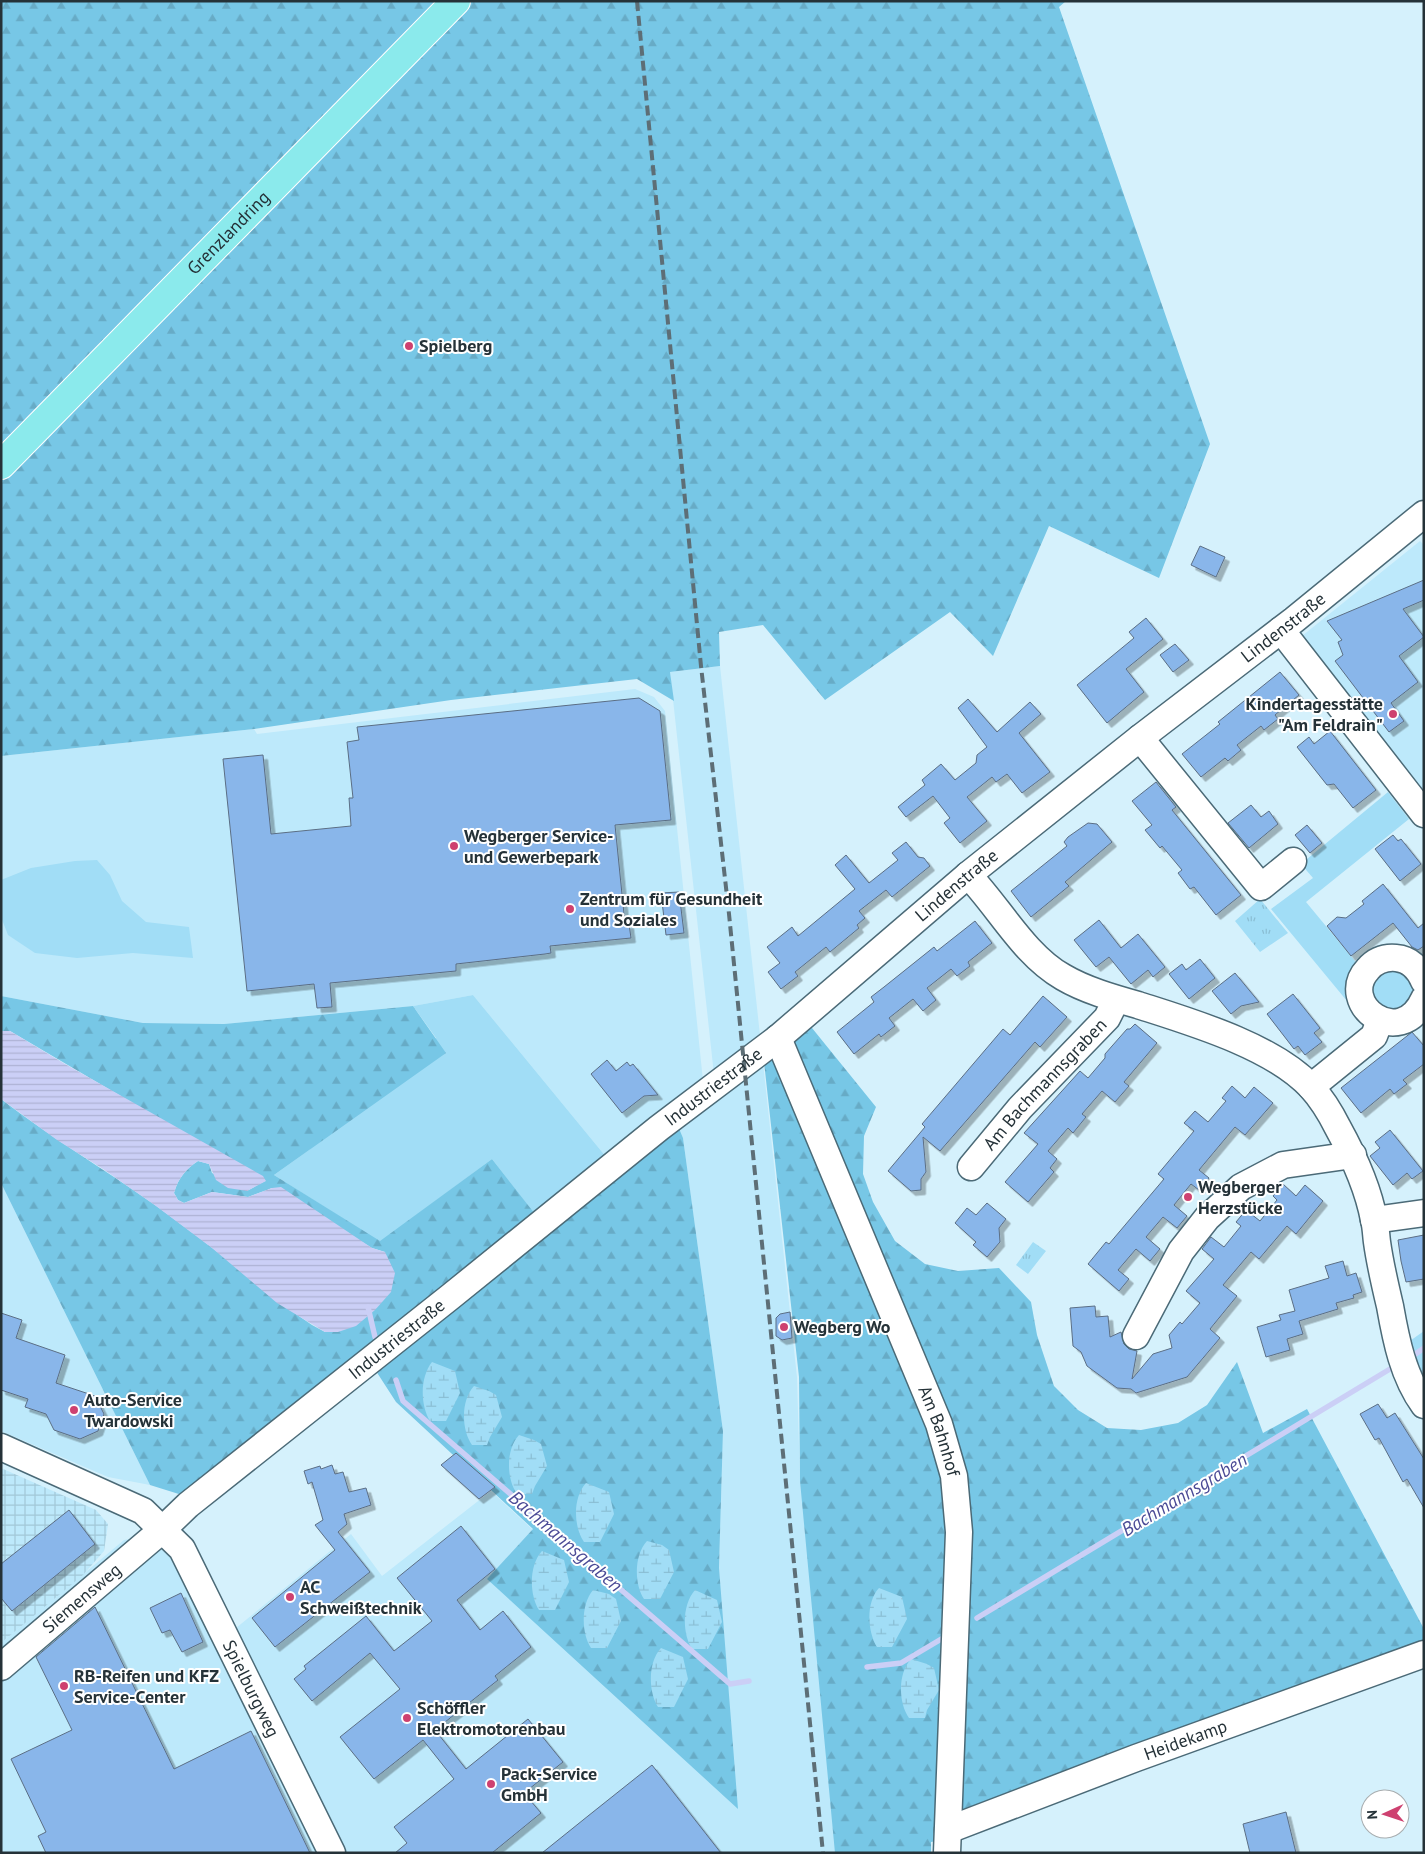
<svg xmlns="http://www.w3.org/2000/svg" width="1425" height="1854" font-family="'PT Sans',sans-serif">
<defs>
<pattern id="industrial-grid" width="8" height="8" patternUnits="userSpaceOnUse" patternTransform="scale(1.25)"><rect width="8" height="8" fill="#bde9fb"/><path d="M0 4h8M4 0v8" fill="none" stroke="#a2c8d8"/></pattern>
<pattern id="forest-firs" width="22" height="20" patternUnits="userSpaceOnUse" patternTransform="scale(1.25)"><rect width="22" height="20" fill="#77c7e6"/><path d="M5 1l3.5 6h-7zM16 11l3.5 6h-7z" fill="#67abc6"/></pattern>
<pattern id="wetland-marsh" width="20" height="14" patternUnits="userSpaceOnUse" patternTransform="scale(1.25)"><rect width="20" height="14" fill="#a1ddf6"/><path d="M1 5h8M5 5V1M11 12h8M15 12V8" fill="none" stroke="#8abed4"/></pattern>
<pattern id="park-tufts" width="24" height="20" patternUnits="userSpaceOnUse" patternTransform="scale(1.25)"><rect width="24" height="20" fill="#a1ddf6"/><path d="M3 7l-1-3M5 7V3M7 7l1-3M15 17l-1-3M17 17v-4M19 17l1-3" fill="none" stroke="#8abed4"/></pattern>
<pattern id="water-rules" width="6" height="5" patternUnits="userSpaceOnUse" patternTransform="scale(1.25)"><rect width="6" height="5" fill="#cbcff6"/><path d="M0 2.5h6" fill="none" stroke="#aeb2d4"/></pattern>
<filter id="shadow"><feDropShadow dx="4.5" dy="4.5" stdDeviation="0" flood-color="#0004"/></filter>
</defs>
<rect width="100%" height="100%" fill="#d5f1fc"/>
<!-- built -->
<path fill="#bde9fb" d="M 1420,541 L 1424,545 L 1424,793 L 1302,636 Z
M 720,666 L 797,1377 L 800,1481 L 921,1853 L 1,1853 L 1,1643 L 124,1540 L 184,1530 L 236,1628 L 351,1534 L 382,1576 L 491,1491 L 533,1530 L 487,1579 L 719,1568 L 723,1431 L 683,1138 L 678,1126 L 716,1093 L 670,672 Z
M 635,689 L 654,697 L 665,711 L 703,1081 L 607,1158 L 473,995 L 413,1006 L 224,1024 L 143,1023 L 1,996 L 1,756 L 254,729 L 257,734 Z
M 1,1183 L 150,1485 L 108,1477 L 1,1431 Z"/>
<!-- industrial -->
<path fill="url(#industrial-grid)" d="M 1,1468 L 96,1510 L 108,1524 L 104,1551 L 83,1575 L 1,1643 Z"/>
<!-- green -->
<path fill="#a1ddf6" d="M 1388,792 L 1409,819 L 1306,902 L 1359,966 L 1353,977 L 1347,1001 L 1271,909 L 1313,878 L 1301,864 Z
M 97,860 L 110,875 L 122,901 L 146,922 L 189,927 L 193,958 L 133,953 L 77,958 L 35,953 L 8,935 L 1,917 L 1,880 L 31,868 L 75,861 Z
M 1402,967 L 1417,992 L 1411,1006 L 1382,1012 L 1368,987 L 1374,973 Z
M 473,995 L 607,1158 L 536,1216 L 492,1159 L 380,1242 L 274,1175 L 309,1150 L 436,1038 L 413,1006 Z
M 1424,1331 L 1424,1374 L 1422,1376 L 1407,1343 Z"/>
<!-- forest -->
<path fill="url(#forest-firs)" d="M 1,1 L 1066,1 L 1059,7 L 1210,444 L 1159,578 L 1049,526 L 993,656 L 950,612 L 825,700 L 763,625 L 719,632 L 720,666 L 670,672 L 674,701 L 637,679 L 451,700 L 254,729 L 1,756 Z
M 1,996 L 143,1023 L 224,1024 L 413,1006 L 446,1053 L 274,1175 L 380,1241 L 492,1159 L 549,1232 L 678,1126 L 683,1138 L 723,1431 L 719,1568 L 738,1809 L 487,1579 L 533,1529 L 396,1402 L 365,1354 L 182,1495 L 150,1485 L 1,1183 L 1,1099 C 50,1137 104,1169 155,1205 C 203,1240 250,1277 296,1314 L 312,1325 L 325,1332 L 385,1252 L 372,1248 L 272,1188 L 248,1197 L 212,1192 L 184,1203 L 178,1200 L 174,1193 C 178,1178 186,1169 198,1161 L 209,1164 L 212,1173 L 247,1191 L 265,1181 L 10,1031 L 1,1031 Z
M 795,1007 L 876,1107 L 864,1136 L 863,1174 L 873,1202 L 895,1241 L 925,1264 L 958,1271 L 999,1268 L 1031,1302 L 1037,1335 L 1054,1386 L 1078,1410 L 1107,1428 L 1141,1430 L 1178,1423 L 1207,1405 L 1237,1362 L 1263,1433 L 1307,1409 L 1424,1629 L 1424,1644 L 954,1838 L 931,1842 L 931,1853 L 835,1853 L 800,1481 L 799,1377 L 763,1053 Z"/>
<!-- wetland -->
<path fill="url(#wetland-marsh)" d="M 432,1362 L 455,1371 L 460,1393 L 446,1421 L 430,1421 C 420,1405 420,1377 432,1362 Z
M 474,1386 L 489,1391 L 496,1395 L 502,1417 L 490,1437 L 487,1445 L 472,1445 C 461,1429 461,1400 474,1386 Z
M 519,1435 L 534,1440 L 541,1444 L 547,1466 L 535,1486 L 532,1494 L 517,1494 C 506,1478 506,1449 519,1435 Z
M 586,1483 L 609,1492 L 614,1514 L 600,1542 L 584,1542 C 573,1526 573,1497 586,1483 Z
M 647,1541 L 662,1545 L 669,1550 L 674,1572 L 660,1599 L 644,1599 C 634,1584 634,1555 647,1541 Z
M 542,1551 L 564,1560 L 569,1582 L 555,1610 L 539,1610 C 529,1594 529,1565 542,1551 Z
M 879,1588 L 902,1597 L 907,1619 L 892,1647 L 877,1647 C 867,1631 866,1602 879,1588 Z
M 593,1590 L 609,1594 L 616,1599 L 621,1621 L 607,1648 L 591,1648 C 581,1633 581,1604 593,1590 Z
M 695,1590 L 717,1600 L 722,1622 L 708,1649 L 692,1649 C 682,1633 682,1605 695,1590 Z
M 661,1648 L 683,1657 L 688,1679 L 674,1707 L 658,1707 C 648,1691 648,1662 661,1648 Z
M 911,1659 L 927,1664 L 934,1668 L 939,1690 L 927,1710 L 925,1718 L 909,1718 C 898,1702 898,1673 911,1659 Z"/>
<!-- park -->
<path fill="url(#park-tufts)" d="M 1260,899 L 1288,933 L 1260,952 L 1235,921 Z
M 1033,1242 L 1046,1251 L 1028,1274 L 1016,1265 Z"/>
<!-- water -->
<path fill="url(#water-rules)" d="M 1,1031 L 10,1031 L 65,1064 L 263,1176 L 266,1181 L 247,1191 L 228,1188 L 216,1180 L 209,1164 L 198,1161 C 186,1169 178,1178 174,1193 L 178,1200 L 184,1203 L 212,1192 L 248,1197 L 272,1188 L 281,1187 L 372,1248 L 385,1252 L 395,1273 L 391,1292 L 375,1310 L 356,1326 L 338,1332 L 325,1332 L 277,1303 L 212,1248 L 156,1206 L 103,1169 L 57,1140 L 1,1099 Z"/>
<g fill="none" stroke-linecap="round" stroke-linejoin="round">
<!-- stream -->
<path stroke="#cbcff6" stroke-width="5.5" d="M 368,1307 L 375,1337
M 1414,1355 L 1424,1348
M 396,1380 L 403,1401 L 730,1684 L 749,1681
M 977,1618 L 1390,1369
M 867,1667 L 901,1663 L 943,1638"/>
</g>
<!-- building -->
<path fill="#89b6ea" stroke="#5b6e84" filter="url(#shadow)" d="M 1200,546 L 1225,557 L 1216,577 L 1191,565 Z
M 1424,580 L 1424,600 L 1403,609 L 1424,637 L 1399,656 L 1418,682 L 1391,703 L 1404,721 L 1389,732 L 1335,661 L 1343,655 L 1338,642 L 1342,640 L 1327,621 Z
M 1146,618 L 1163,639 L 1126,669 L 1144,692 L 1107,723 L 1077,685 L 1134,638 L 1129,632 Z
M 1175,644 L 1189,660 L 1173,672 L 1160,655 Z
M 1280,672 L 1299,695 L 1275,715 L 1278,719 L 1264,730 L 1261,726 L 1237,745 L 1241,750 L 1228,761 L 1225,758 L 1201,777 L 1182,754 L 1220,724 L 1218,722 Z
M 639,698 L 660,711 L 671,820 L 615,825 L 625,924 L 629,924 L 631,938 L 550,946 L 551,953 L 545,954 L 456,964 L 456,971 L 330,983 L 332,1007 L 317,1008 L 314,984 L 247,991 L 223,759 L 263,755 L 271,834 L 351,826 L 349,798 L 353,798 L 347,742 L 359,740 L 357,727 Z
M 968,699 L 997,732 L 1030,702 L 1041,714 L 1019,733 L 1050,772 L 1022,793 L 1007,774 L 996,782 L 992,777 L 967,797 L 987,821 L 960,843 L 944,823 L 950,818 L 933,796 L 906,817 L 898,807 L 925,785 L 922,780 L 941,764 L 955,780 L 976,763 L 977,755 L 987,747 L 958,708 Z
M 1330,731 L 1376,790 L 1353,808 L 1334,784 L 1327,785 L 1297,747 L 1309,737 L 1314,744 Z
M 1156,782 L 1176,807 L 1172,810 L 1241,895 L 1216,915 L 1194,887 L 1190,889 L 1178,873 L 1182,870 L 1162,846 L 1160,848 L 1145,830 L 1152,825 L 1132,801 Z
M 1251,805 L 1261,817 L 1269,811 L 1278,824 L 1249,848 L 1228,823 Z
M 1088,823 L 1097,824 L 1112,842 L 1065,882 L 1069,886 L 1031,917 L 1011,891 L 1067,846 L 1064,842 L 1068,837 Z
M 1307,825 L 1322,843 L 1310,853 L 1295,835 Z
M 1393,835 L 1398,841 L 1401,839 L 1421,864 L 1400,881 L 1375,849 Z
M 906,842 L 918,857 L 924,858 L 930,866 L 892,897 L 886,890 L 859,911 L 865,918 L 857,925 L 859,928 L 830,952 L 826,947 L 795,972 L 798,976 L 781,989 L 768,972 L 780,963 L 767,947 L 792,927 L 798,936 L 855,889 L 835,865 L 846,855 L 869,883 L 898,860 L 892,853 Z
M 1383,884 L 1418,928 L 1424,923 L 1424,946 L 1418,950 L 1412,947 L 1393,923 L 1351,956 L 1327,926 L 1337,917 L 1346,918 L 1364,904 L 1362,901 Z
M 679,892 L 684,933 L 666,935 L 661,893 Z
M 1099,920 L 1121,948 L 1138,934 L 1165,967 L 1153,977 L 1148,970 L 1131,984 L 1109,957 L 1096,967 L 1074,940 Z
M 975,921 L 992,943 L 968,962 L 970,966 L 957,976 L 951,969 L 927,988 L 936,1000 L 923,1011 L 913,999 L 889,1018 L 895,1026 L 881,1037 L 879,1034 L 854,1054 L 837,1032 L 874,1002 L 871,997 L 884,987 L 934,947 L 937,951 Z
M 1200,959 L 1215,978 L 1189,999 L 1169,974 L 1182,964 L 1186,970 Z
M 1235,973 L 1259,1002 L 1241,1006 L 1231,1014 L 1212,991 Z
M 1293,994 L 1320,1028 L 1314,1033 L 1322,1042 L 1305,1055 L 1298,1046 L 1294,1049 L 1267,1014 Z
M 1043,996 L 1067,1017 L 1040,1047 L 1035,1042 L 940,1151 L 923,1137 L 926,1172 L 921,1179 L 921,1190 L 911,1191 L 888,1171 L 925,1127 L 922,1124 L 1003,1029 L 1010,1035 Z
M 1135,1024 L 1157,1043 L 1124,1082 L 1129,1086 L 1115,1102 L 1102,1091 L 1082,1114 L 1086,1117 L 1073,1133 L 1068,1128 L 1048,1151 L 1057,1159 L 1050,1168 L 1054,1172 L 1028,1202 L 1005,1182 L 1038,1144 L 1024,1133 L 1080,1071 L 1088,1078 L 1105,1058 L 1105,1054 L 1127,1029 L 1130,1029 Z
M 1412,1032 L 1424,1046 L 1424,1064 L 1403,1080 L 1407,1084 L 1394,1094 L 1390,1089 L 1361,1113 L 1341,1088 Z
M 607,1060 L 616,1071 L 627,1062 L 630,1066 L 633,1064 L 658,1095 L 644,1096 L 622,1113 L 591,1074 Z
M 1232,1086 L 1245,1098 L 1254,1087 L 1273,1103 L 1245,1135 L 1235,1127 L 1199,1170 L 1209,1178 L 1199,1190 L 1191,1184 L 1174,1205 L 1187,1216 L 1177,1228 L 1163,1217 L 1146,1237 L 1160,1249 L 1150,1261 L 1136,1249 L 1118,1270 L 1129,1279 L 1119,1291 L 1088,1264 L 1106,1242 L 1109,1244 L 1164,1179 L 1158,1174 L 1194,1131 L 1184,1123 L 1195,1111 L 1208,1122 L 1226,1101 L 1222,1098 Z
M 1390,1130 L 1423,1171 L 1412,1179 L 1407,1173 L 1393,1185 L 1370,1156 L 1380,1148 L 1375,1142 Z
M 1283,1184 L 1296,1196 L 1305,1185 L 1323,1201 L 1296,1234 L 1287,1226 L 1259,1259 L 1251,1252 L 1223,1285 L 1237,1296 L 1210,1329 L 1220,1338 L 1187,1377 L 1136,1393 L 1131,1389 L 1117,1388 L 1087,1366 L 1081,1352 L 1073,1346 L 1070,1308 L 1095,1306 L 1096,1317 L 1108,1316 L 1110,1337 L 1121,1332 L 1124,1344 L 1129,1349 L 1137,1351 L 1132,1379 L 1153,1354 L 1172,1348 L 1169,1335 L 1180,1322 L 1182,1324 L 1200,1303 L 1186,1291 L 1214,1259 L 1202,1249 L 1211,1237 L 1224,1247 L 1241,1226 L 1236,1222 L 1246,1210 L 1260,1221 L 1277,1200 L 1273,1196 Z
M 987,1203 L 1006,1219 L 999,1228 L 1000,1242 L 987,1257 L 973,1245 L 976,1242 L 955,1223 L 967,1208 L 976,1215 Z
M 1424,1235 L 1424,1279 L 1406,1282 L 1401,1261 L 1398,1240 Z
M 1343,1261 L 1347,1276 L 1356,1273 L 1362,1292 L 1353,1295 L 1354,1298 L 1336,1303 L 1338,1309 L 1299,1321 L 1303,1334 L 1287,1339 L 1290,1350 L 1266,1357 L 1257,1327 L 1281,1320 L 1279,1315 L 1295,1311 L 1289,1290 L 1329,1278 L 1325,1266 Z
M 790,1312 L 792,1338 L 782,1340 L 776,1336 L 776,1318 L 780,1314 Z
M 1,1313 L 22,1320 L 16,1338 L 65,1355 L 56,1383 L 95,1396 L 104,1414 L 98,1431 L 80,1439 L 54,1430 L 46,1414 L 25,1407 L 28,1399 L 1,1390 Z
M 1378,1404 L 1387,1418 L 1395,1413 L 1424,1459 L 1424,1508 L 1407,1479 L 1403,1482 L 1379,1438 L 1375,1440 L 1360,1414 Z
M 456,1453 L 495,1487 L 479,1499 L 441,1465 Z
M 332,1465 L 335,1474 L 343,1472 L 349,1492 L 366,1488 L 371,1505 L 344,1514 L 347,1524 L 338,1532 L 370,1572 L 275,1647 L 252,1618 L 335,1550 L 315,1525 L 323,1520 L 312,1482 L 308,1484 L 304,1471 L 320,1466 L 321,1469 Z
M 69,1510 L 95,1544 L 12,1611 L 1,1598 L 1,1564 Z
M 461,1526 L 495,1569 L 457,1600 L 480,1630 L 503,1611 L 531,1647 L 495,1676 L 498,1680 L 435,1730 L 466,1769 L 528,1719 L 563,1762 L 524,1793 L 541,1813 L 492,1853 L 395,1853 L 407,1843 L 394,1827 L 454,1779 L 423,1740 L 374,1779 L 340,1737 L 400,1689 L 370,1653 L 312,1701 L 294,1679 L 306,1669 L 304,1666 L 366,1616 L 394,1651 L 432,1621 L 397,1578 Z
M 181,1593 L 203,1642 L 182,1652 L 170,1630 L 162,1633 L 150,1608 Z
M 95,1607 L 174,1769 L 251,1731 L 310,1853 L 46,1853 L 38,1836 L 46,1832 L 11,1759 L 72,1730 L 36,1657 Z
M 652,1765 L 721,1853 L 542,1853 L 588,1816 Z
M 1286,1812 L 1296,1853 L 1250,1853 L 1243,1824 Z"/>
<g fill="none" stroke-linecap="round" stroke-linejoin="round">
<defs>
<g id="minor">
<path d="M 1281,630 L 1424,814"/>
<path d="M 1140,738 L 1261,887 L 1293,861"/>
<path d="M 968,875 C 999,907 1024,955 1063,977 C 1085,990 1113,998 1138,1005 C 1191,1022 1273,1046 1311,1087 C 1322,1099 1331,1114 1338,1128 C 1354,1157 1368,1187 1374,1220 C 1376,1227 1376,1235 1377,1242 C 1380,1264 1385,1285 1390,1306 C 1396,1340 1403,1376 1424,1405"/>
<path d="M 1424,981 C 1419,969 1410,959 1396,958 C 1385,957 1375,961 1368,969 C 1336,1003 1400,1052 1424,999"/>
<path id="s1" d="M 778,1038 L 939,1424 L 954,1476 L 959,1532 L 947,1853"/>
<path d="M 1311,1087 L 1374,1036 L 1380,1020"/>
<path id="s2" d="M 971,1167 L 1020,1108 L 1107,1018 L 1116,1000"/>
<path d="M 1374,1220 L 1424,1213"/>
<path d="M 1136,1336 L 1181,1251 L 1207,1218 L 1241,1187 L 1283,1165 L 1353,1155"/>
<path id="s3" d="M 1,1447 L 143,1511 L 182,1549 L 332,1853"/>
<path id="s4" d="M 1,1667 L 162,1530 L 188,1505 L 450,1297 L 659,1128 L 778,1038 L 968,875 L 1140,738 L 1294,620 L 1424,514"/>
<path id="s5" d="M 948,1830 L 1136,1758 L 1424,1654"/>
</g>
<g id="major">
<path id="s6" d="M 1,465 L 456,1"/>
</g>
</defs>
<!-- minor casing -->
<use href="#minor" stroke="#4b6a77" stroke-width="29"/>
<!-- major casing -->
<use href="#major" stroke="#fff" stroke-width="30"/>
<!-- minor -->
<use href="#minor" stroke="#fff" stroke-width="26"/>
<!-- major -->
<use href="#major" stroke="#8beaec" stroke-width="28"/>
<!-- rail -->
<path stroke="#5d6e76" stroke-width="4" stroke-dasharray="10 5" stroke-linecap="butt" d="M 637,1 L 701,666 L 729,914 L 823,1853"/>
</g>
<!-- markers -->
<g fill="#ce4170" stroke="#fff" stroke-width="2">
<circle cx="409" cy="346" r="5"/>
<circle cx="1393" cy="714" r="5"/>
<circle cx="454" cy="846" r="5"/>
<circle cx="570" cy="909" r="5"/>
<circle cx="1188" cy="1197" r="5"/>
<circle cx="784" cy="1327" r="5"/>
<circle cx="74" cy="1410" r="5"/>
<circle cx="290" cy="1597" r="5"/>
<circle cx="64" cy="1686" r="5"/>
<circle cx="407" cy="1718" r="5"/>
<circle cx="491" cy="1784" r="5"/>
</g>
<g text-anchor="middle" stroke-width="4" stroke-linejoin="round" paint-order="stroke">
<!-- street labels -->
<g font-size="18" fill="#253238" stroke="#fff">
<text dy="6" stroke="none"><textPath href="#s6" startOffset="325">Grenzlandring</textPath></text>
<text dy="6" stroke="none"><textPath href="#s4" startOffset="1651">Lindenstraße</textPath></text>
<text dy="6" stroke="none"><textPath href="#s4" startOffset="1235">Lindenstraße</textPath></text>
<text dy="6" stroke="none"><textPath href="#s2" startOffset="111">Am Bachmannsgraben</textPath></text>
<text dy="6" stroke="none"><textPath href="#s4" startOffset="919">Industriestraße</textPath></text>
<text dy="6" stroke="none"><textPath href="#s4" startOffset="514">Industriestraße</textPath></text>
<text dy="6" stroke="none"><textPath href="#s1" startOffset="425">Am Bahnhof</textPath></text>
<text dy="6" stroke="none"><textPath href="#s4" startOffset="106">Siemensweg</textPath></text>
<text dy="6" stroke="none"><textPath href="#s3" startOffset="366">Spielburgweg</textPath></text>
<text dy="6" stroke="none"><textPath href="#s5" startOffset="254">Heidekamp</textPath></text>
</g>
<!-- poi labels -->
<g font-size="18" font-weight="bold" fill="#253238" stroke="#fff" text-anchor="start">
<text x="419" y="352">Spielberg</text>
<text x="1383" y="710" text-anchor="end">Kindertagesstätte<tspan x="1383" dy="21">"Am Feldrain"</tspan></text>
<text x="464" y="842">Wegberger Service-<tspan x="464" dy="21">und Gewerbepark</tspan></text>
<text x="580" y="905">Zentrum für Gesundheit<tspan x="580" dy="21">und Soziales</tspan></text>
<text x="1198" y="1193">Wegberger<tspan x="1198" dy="21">Herzstücke</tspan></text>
<text x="794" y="1333">Wegberg Wo</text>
<text x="84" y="1406">Auto-Service<tspan x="84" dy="21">Twardowski</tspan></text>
<text x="300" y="1593">AC<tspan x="300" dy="21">Schweißtechnik</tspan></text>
<text x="74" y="1682">RB-Reifen und KFZ<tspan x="74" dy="21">Service-Center</tspan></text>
<text x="417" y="1714">Schöffler<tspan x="417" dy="21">Elektromotorenbau</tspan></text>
<text x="501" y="1780">Pack-Service<tspan x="501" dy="21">GmbH</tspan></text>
</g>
<!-- water labels -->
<g font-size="19" font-style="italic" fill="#4b4b96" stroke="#fff">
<text transform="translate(1184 1494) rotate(-31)" y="7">Bachmannsgraben</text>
<text transform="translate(566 1541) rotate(41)" y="7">Bachmannsgraben</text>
</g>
</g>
<!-- border -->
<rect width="1425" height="1854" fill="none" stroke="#253238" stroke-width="5"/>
<!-- north arrow -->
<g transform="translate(1385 1814) rotate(267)"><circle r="24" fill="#ffffff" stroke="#a8adaf"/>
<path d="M0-4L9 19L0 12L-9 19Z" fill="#ce4170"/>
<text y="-8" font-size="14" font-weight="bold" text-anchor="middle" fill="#253238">N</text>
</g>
</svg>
